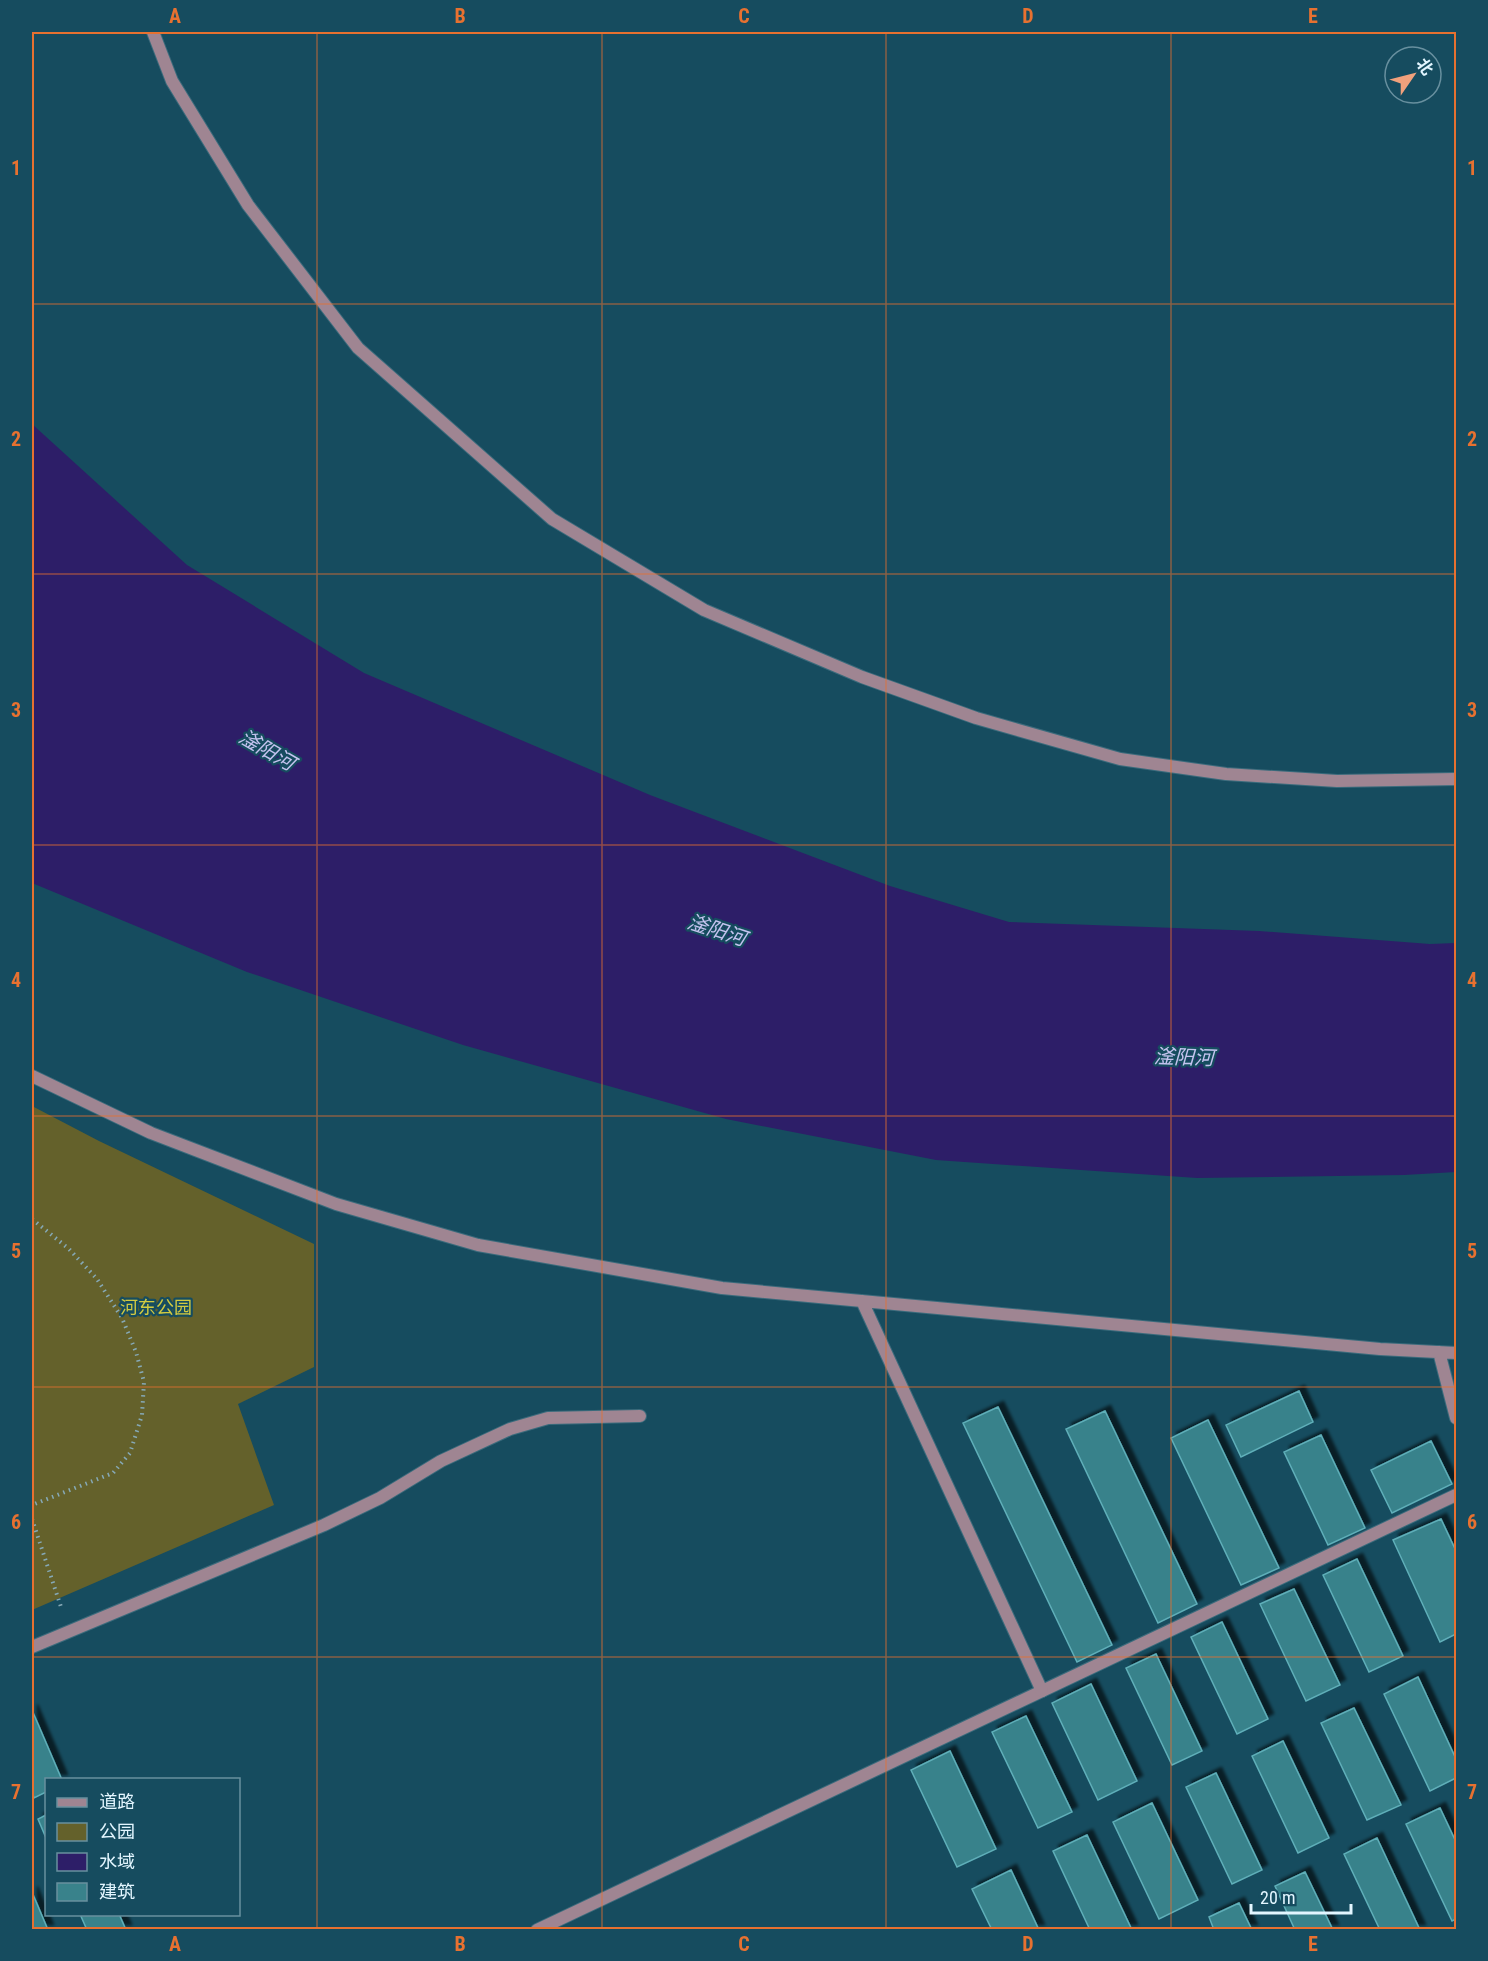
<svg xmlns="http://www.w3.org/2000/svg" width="1488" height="1961" font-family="'Roboto Condensed','Noto Sans SC',sans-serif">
<defs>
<filter id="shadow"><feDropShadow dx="5.5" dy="-5.5" stdDeviation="1.5" flood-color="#0009"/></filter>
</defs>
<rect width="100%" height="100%" fill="#164c5f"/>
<!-- green -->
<path fill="#64612b" d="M 32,1106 L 99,1141 L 314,1244 L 314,1367 L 238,1404 L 274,1505 L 32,1610 Z"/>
<!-- water -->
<path fill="#2d1e68" d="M 32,424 L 187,565 L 364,673 L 650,795 L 890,886 L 1009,922 L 1259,931 L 1430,944 L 1456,943 L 1456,1172 L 1404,1175 L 1197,1178 L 936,1160 L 726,1119 L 463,1045 L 247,972 L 32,883 Z"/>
<!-- building -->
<path fill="#39828b" stroke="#5fafb9" stroke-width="1.5" filter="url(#shadow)" d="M 1299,1391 L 1313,1422 L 1241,1457 L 1226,1425 Z
M 998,1407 L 1112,1645 L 1077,1662 L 963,1423 Z
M 1105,1411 L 1197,1604 L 1158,1623 L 1066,1429 Z
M 1208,1420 L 1279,1568 L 1241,1585 L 1171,1438 Z
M 1321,1435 L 1365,1528 L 1328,1545 L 1284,1452 Z
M 1431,1441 L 1452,1484 L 1392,1513 L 1371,1470 Z
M 1441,1519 L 1456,1551 L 1456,1634 L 1440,1642 L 1393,1540 Z
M 1357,1559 L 1403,1656 L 1369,1672 L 1323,1575 Z
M 1294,1589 L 1340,1685 L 1306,1701 L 1260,1604 Z
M 1222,1622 L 1268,1719 L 1237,1734 L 1191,1637 Z
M 1156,1654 L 1202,1751 L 1172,1765 L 1126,1668 Z
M 1418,1677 L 1456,1759 L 1456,1778 L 1430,1791 L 1384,1694 Z
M 1091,1684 L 1137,1781 L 1098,1800 L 1052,1703 Z
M 1354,1708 L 1401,1805 L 1367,1820 L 1321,1723 Z
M 32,1710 L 62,1780 L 46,1780 L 46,1792 L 34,1798 L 32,1791 Z
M 1026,1716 L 1072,1812 L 1038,1828 L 992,1732 Z
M 1283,1741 L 1329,1838 L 1298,1853 L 1252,1756 Z
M 950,1751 L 996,1849 L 957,1867 L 911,1770 Z
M 1216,1773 L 1262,1870 L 1232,1884 L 1186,1787 Z
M 1152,1803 L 1198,1900 L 1159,1919 L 1113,1822 Z
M 1440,1808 L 1456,1842 L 1456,1919 L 1452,1921 L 1406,1824 Z
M 46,1815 L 46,1838 L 38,1819 Z
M 1087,1835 L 1132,1930 L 1090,1930 L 1053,1851 Z
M 1377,1838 L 1420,1930 L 1380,1930 L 1344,1854 Z
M 1011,1870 L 1039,1930 L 992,1930 L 972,1889 Z
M 1305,1872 L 1333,1930 L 1295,1930 L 1275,1886 Z
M 32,1892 L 48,1930 L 32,1930 Z
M 1239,1903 L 1252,1930 L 1214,1930 L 1209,1917 Z
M 80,1914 L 119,1914 L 126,1930 L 87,1930 Z"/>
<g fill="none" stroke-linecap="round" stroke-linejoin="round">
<defs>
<path id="service" d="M 537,1930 L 1456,1495"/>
<path id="minor" d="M 153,32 L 172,81 L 248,205 L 358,348 L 552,519 L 704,610 L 862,677 L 976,718 L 1120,759 L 1226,774 L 1337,781 L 1456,779
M 32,1076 L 151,1133 L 336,1204 L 478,1245 L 722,1288 L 1380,1349 L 1456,1353
M 862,1301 L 1042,1691
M 1439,1352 L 1456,1418
M 32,1647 L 324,1525 L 380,1498 L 441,1461 L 510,1429 L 548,1418 L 640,1416"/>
</defs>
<!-- service casing -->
<use href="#service" stroke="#3b6b7c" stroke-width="14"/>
<!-- minor casing -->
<use href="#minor" stroke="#3b6b7c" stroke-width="14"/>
<!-- path -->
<path stroke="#86a9b6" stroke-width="4" stroke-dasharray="1.5 4.5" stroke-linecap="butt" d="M 32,1219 L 69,1249 L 97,1279 L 122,1318 L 136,1352 L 144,1382 L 142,1415 L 130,1453 L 113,1473 L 32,1505
M 32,1519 L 62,1610"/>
<!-- service -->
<use href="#service" stroke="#9f8592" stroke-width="12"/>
<!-- minor -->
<use href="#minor" stroke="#9f8592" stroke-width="12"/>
</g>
<!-- grid -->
<path fill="none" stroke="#e77130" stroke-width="1.5" stroke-opacity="0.55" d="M 317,32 L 317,1930M 602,32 L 602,1930M 886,32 L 886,1930M 1171,32 L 1171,1930M 32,304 L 1456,304M 32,574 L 1456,574M 32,845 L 1456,845M 32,1116 L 1456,1116M 32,1387 L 1456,1387M 32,1657 L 1456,1657"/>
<g text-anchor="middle" stroke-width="4.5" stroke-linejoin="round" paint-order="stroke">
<!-- park labels -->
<g font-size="18" fill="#d2ca41" stroke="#164c5f">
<text x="156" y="1314">河东公园</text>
</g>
<!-- water labels -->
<g font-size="20" font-style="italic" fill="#c4c3ef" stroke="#164c5f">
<text transform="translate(267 750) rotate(30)" y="7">滏阳河</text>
<text transform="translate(717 930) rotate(18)" y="7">滏阳河</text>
<text transform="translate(1184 1057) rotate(2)" y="7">滏阳河</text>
</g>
</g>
<!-- border -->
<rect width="1488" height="1961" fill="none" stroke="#164c5f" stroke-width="66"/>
<!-- legend -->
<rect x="45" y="1778" width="195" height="138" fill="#164c5f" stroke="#68909f" stroke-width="1.5"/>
<rect x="57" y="1798" width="30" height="9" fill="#9f8592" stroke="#68909f" stroke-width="1.5"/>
<text x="99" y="1808" font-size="18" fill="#e3f6ff">道路</text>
<rect x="57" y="1823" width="30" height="18" fill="#64612b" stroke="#68909f" stroke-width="1.5"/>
<text x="99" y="1838" font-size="18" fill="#e3f6ff">公园</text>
<rect x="57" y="1853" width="30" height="18" fill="#2d1e68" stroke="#68909f" stroke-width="1.5"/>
<text x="99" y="1868" font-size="18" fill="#e3f6ff">水域</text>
<rect x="57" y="1883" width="30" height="18" fill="#39828b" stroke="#68909f" stroke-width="1.5"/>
<text x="99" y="1898" font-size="18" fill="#e3f6ff">建筑</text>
<!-- north arrow -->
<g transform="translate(1413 75) rotate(55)"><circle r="28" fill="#164c5f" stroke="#68909f" stroke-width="1.5"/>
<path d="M0-4.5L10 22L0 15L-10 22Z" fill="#f1a17c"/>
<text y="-9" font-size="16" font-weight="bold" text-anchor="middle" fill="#e3f6ff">北</text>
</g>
<!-- scale -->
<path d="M1251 1904v9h100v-9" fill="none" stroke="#e3f6ff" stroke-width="3"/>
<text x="1260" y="1904" font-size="18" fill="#e3f6ff" stroke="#164c5f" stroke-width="4.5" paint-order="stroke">20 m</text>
<rect x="33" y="33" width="1422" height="1895" fill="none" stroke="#e77130" stroke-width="2"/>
<g font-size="20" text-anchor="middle" font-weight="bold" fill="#e77130">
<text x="175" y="23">A</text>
<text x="460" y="23">B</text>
<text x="744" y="23">C</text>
<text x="1028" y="23">D</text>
<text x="1313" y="23">E</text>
<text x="16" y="175">1</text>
<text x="1472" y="175">1</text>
<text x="16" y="446">2</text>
<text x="1472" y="446">2</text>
<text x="16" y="717">3</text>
<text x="1472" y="717">3</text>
<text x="16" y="987">4</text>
<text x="1472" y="987">4</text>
<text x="16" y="1258">5</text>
<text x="1472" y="1258">5</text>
<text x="16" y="1529">6</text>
<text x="1472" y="1529">6</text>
<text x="16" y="1799">7</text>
<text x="1472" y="1799">7</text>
<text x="175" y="1951">A</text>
<text x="460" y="1951">B</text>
<text x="744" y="1951">C</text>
<text x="1028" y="1951">D</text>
<text x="1313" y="1951">E</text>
</g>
</svg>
